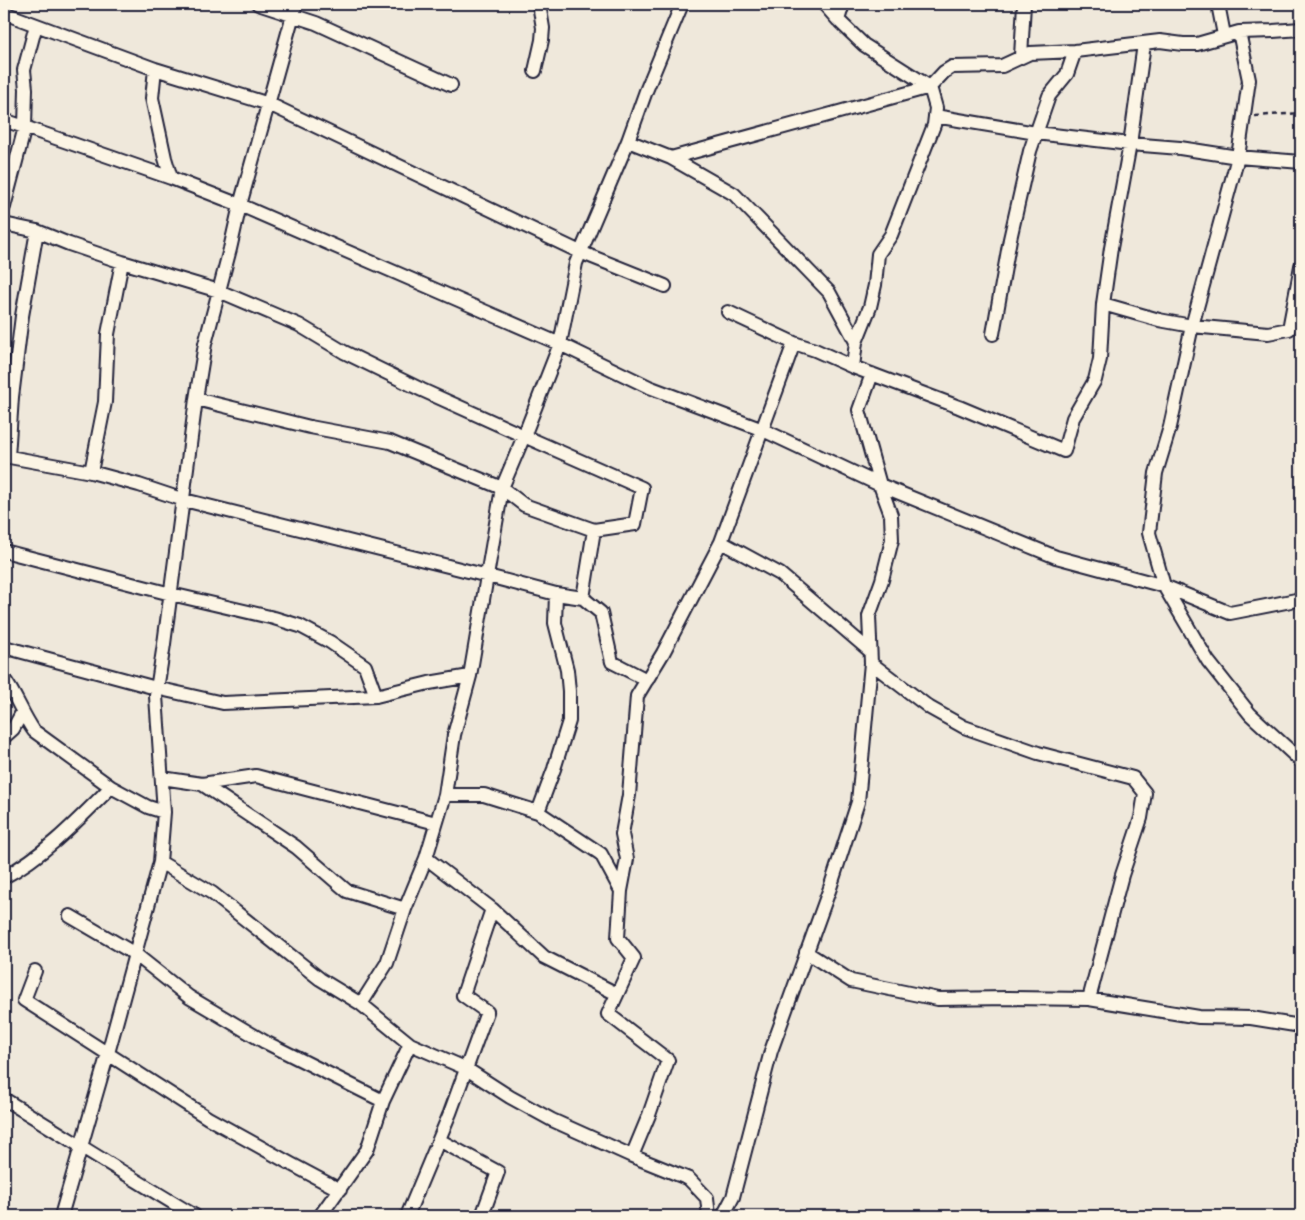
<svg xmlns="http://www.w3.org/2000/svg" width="1305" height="1220" font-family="Sriracha,sans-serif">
<rect width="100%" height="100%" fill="#efe8db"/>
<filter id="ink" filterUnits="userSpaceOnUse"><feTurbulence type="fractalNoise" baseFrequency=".02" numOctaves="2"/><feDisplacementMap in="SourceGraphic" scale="10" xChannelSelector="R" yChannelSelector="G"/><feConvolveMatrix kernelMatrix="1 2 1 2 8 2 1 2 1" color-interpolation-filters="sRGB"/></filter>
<g filter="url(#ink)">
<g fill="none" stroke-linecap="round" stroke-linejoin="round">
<defs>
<path id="street" d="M 258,4 L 316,23 L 451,85
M 824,4 L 838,20 L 864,45 L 930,87 L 936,108 L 934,125 L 891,235 L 878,254 L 875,285 L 870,307 L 856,342
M 1218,4 L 1224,35
M 4,13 L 155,69 L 269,104 L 580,252 L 665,286
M 838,20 L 843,4
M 1239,32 L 1249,80 L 1238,157 L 1192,326 L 1170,427 L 1156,473 L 1149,533 L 1164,586 L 1230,613 L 1301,599
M 1021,56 L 1024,4
M 155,69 L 152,98 L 165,158 L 171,178
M 535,71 L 542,40 L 543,28 L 539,4
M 935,116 L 1036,133 L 1130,144 L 1180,148 L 1238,157 L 1301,162
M 4,120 L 171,178 L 240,205 L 560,344 L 649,387 L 763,430 L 880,485 L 1056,557 L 1164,586 L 1208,661 L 1250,714 L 1301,761
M 628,141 L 671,158 L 930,87 L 944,72 L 952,67 L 1002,66 L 1030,53 L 1075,51 L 1160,41 L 1183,44 L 1197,44 L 1239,32 L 1273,31 L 1301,29
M 671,158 L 734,194 L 829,292 L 856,342 L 853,367
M 4,207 L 25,127 L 26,89 L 24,70 L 36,25
M 4,224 L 37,231 L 69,244 L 122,262 L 219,291 L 299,325 L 344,352 L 422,390 L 524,436 L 642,488 L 635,524 L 594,530
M 1103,304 L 1159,320 L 1192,326 L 1268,333 L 1289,329 L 1301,266
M 728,312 L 794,343 L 815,350 L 853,367 L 959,407 L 1064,451 L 1073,418 L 1095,380 L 1100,359 L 1103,304 L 1111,248 L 1130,144 L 1144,44
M 993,334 L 1010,239 L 1030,151 L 1049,96 L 1067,74 L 1075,51
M 872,374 L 859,410 L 880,485 L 891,515 L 892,540 L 882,580 L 869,616 L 871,663 L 930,708 L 964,727 L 1038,753 L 1133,778 L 1145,793 L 1141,818 L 1122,875 L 1089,999
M 4,456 L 91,472 L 139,485 L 184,500 L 488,576 L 556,594 L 583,598 L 594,530 L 524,505 L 502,488 L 390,442 L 310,427 L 196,399
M 8,457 L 12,397 L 22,316 L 37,231
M 91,472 L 105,402 L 108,334 L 122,262
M 721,542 L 780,574 L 870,651
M 4,551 L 171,594 L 274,618 L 300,626 L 330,642 L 365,666 L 376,696
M 583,598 L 601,613 L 612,662 L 647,680
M 4,647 L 156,688 L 223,703 L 376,696 L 429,683 L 470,676
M 4,679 C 16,695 22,714 34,731 L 111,787 L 148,807 L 164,812
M 4,737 L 13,729 L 22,713
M 162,778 L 202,784 L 256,776 L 436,823
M 202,784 L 296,847 L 347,891 L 405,909
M 445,795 L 484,795 L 538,812 L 554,769 L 569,721 L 569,691 L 567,670 L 555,623 L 556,594
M 538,812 L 601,854 L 621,891 L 618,938 L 634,958 L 608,1014 L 668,1060 L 649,1115 L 632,1156
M 426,858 L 492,909 L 544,957 L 617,994
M 160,862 L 212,893 L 320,979 L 361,1004 L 410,1044 L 465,1068 L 510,1097 L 552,1120 L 632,1156 L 689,1179 L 707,1198 L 709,1216
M 4,877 C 45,855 78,820 111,787
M 621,891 L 627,859 L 622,834 L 629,795 L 637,696 L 663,653 L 721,542 L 794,343
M 70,916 L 135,954 L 189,997 L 265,1042 L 383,1101
M 806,952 L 851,981 L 938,999 L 1009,998 L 1089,999 L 1199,1017 L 1251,1018 L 1301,1026
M 35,971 L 24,1000 L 208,1118 L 291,1164 L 340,1190
M 361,1004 L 387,963 L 405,909 L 426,858 L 445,795 L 454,735 L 470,676 L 502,488 L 524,436 L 560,344 L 576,263 L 628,141 L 646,91 L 682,4
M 4,1099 C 68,1138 131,1178 195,1216
M 439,1140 L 498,1172 L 482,1216
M 61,1216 L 108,1053 L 160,862 L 164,812 L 156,696 L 164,644 L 196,399 L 205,344 L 230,249 L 240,205 L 296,4
M 320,1216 L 367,1150 L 383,1101 L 410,1044
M 407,1216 L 450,1113 L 487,1012 L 463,995 L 492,909
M 723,1216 L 733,1197 L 771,1051 L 830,888 L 858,802 L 871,663"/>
</defs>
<!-- street casing -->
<use href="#street" stroke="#22223b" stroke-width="16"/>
<!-- path -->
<path stroke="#22223b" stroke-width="2.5" stroke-dasharray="5 4" stroke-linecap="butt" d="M 1255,116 L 1301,113"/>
<!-- street -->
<use href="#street" stroke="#fcf5e5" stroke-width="12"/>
</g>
</g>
<!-- margin -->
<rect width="1305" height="1220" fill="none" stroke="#fcf5e5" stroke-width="20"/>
<rect x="10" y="10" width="1285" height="1200" fill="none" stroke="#22223b" stroke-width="2" filter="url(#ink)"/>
</svg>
